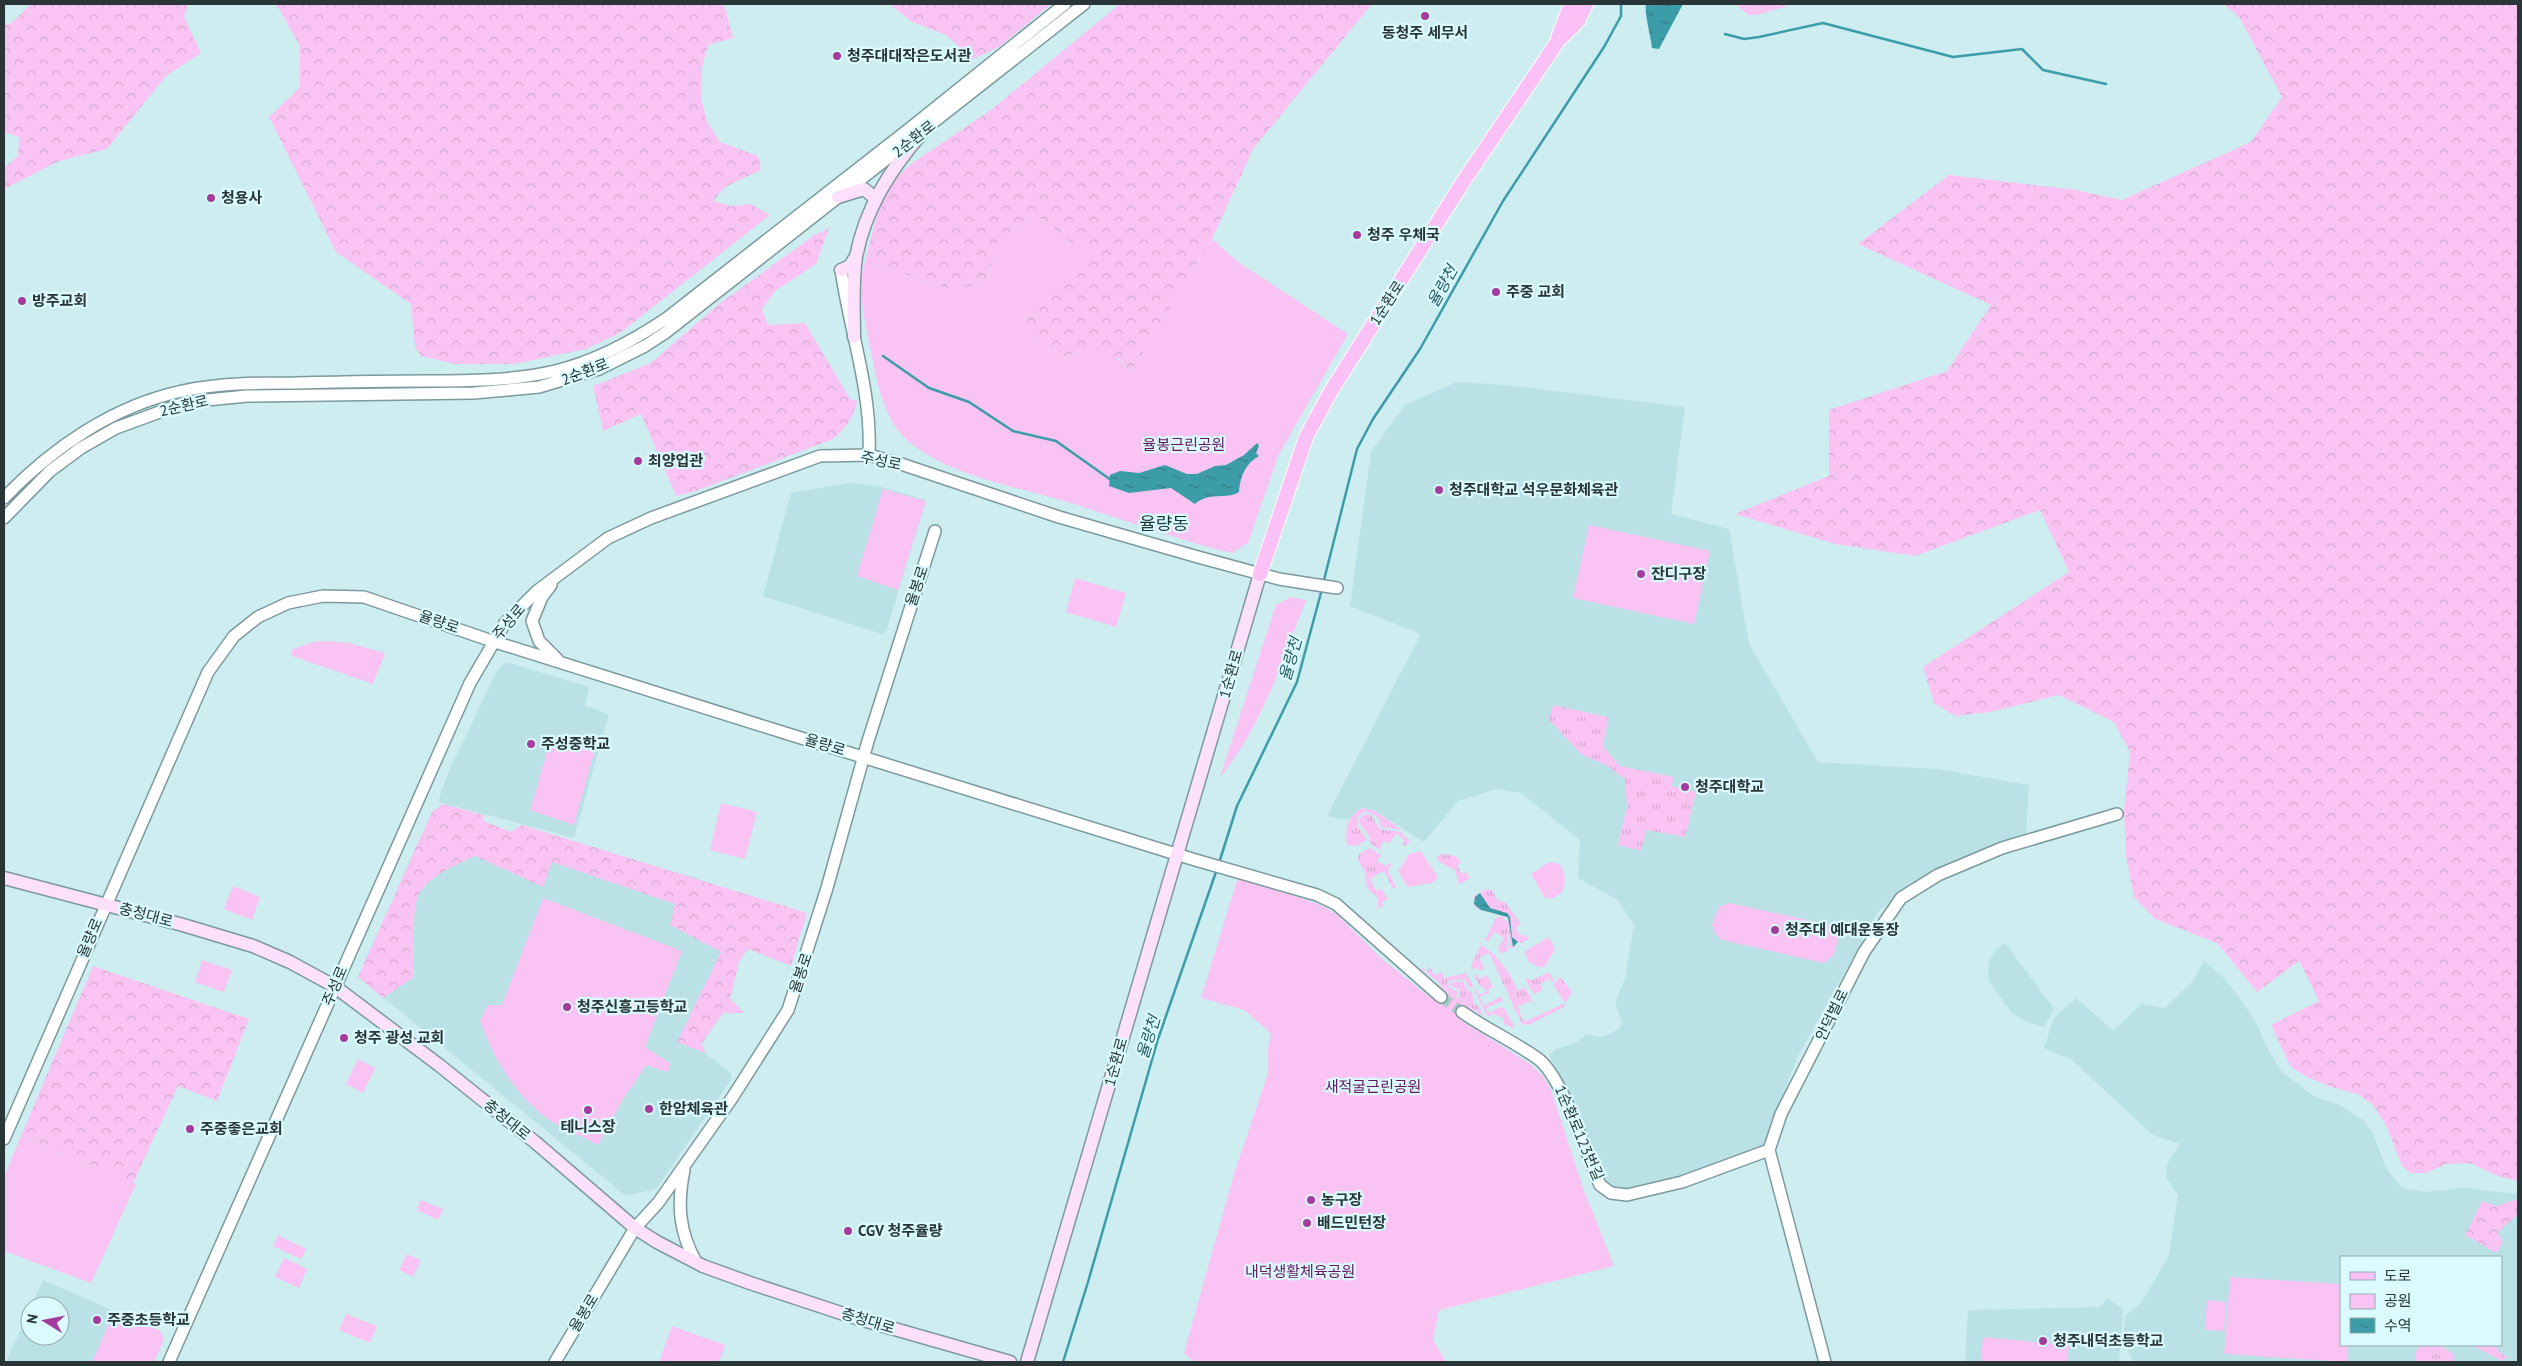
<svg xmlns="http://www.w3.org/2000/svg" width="2522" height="1366" font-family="'PT Sans','Noto Sans KR',sans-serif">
<defs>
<pattern id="grass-tufts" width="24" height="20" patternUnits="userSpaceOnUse" patternTransform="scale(1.25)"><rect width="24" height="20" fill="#f9c4f3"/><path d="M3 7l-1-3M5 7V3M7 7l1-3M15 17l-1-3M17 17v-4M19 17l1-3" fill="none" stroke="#d5a9d1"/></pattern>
<pattern id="forest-crowns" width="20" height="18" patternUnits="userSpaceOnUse" patternTransform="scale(1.25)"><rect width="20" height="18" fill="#f9c4f3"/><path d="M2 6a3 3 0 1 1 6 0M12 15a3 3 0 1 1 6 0" fill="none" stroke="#d5a9d1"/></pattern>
<pattern id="water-ripples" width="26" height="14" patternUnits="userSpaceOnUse" patternTransform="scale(1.25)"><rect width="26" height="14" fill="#3c9ca7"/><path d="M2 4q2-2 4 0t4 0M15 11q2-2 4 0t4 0" fill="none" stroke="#328089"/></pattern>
</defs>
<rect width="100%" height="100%" fill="#cdedf1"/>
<!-- built -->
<path fill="#b9e1e6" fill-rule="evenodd" d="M 1456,382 L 1506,385 L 1685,407 L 1671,514 L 1729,529 L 1749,644 L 1818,762 L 1936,769 L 2029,785 L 2026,836 L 1973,856 L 1910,883 L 1878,912 L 1796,1060 L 1764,1149 L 1658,1183 L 1633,1188 L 1614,1189 L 1603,1181 L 1549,1055 L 1556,1049 L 1574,1044 L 1587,1034 L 1597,1037 L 1605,1036 L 1619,1029 L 1622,1022 L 1615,1003 L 1625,978 L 1634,925 L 1618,900 L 1578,878 L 1580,840 L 1521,793 L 1497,789 L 1458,801 L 1424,842 L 1375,811 L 1362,808 L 1348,820 L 1327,816 L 1421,634 L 1350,606 L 1371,452 L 1405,405 Z
M 850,483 L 878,486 L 926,500 L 886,632 L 882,634 L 763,596 L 791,493 Z
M 506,662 L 589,687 L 585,706 L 609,714 L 574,838 L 438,802 L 448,773 L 497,671 Z
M 432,812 L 695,877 L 702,881 L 748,949 L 739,962 L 730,998 L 744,1013 L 723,1013 L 702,1043 L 705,1053 L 731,1073 L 731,1080 L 656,1189 L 626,1196 L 358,977 Z
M 2005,943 L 2054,1009 L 2044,1027 L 2027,1022 L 2012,1013 L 1988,980 L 1989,961 L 1994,952 Z
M 2204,961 L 2223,977 L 2238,996 L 2257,1024 L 2267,1048 L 2282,1072 L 2315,1097 L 2338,1104 L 2363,1120 L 2373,1134 L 2386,1168 L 2402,1188 L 2425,1192 L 2463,1188 L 2518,1194 L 2518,1362 L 2134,1362 L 2129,1354 L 2124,1330 L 2125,1316 L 2142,1302 L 2169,1255 L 2178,1195 L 2166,1177 L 2167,1164 L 2180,1144 L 2153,1135 L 2072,1060 L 2044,1048 L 2054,1018 L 2076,998 L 2114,1031 L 2141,1004 L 2165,1008 L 2192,982 ZM 2341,1257 L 2501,1257 L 2501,1345 L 2341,1345 Z
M 43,1280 L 160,1331 L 164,1339 L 154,1362 L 6,1362 L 30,1309 L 30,1336 L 60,1336 L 60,1306 L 31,1306 Z
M 2107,1298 L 2123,1310 L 2119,1362 L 1965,1362 L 1968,1310 L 2100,1307 Z"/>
<!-- grass -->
<path fill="url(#grass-tufts)" d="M 1553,705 L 1608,717 L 1603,747 L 1620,766 L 1673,777 L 1672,786 L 1696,792 L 1685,837 L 1646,830 L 1641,851 L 1618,845 L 1627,807 L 1625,779 L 1606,765 L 1582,755 L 1549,720 Z
M 1362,808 L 1375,811 L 1402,830 L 1381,827 L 1378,817 L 1365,811 L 1358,816 L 1357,826 L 1367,840 L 1356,846 L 1347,845 C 1345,827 1346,819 1362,808 Z
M 1370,814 L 1380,829 L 1401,832 L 1410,841 L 1405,846 L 1402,844 L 1405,840 L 1396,834 L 1389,843 L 1384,841 L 1380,848 L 1383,852 L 1371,844 L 1368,834 L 1358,822 L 1362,815 Z
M 1370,848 L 1381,855 L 1377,861 L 1386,866 L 1389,863 L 1392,864 L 1388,871 L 1396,887 L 1393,889 L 1385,873 L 1382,872 L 1370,879 L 1376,891 L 1382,889 L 1388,899 L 1382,902 L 1383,906 L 1378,908 L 1378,898 L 1367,888 L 1365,873 L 1358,859 L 1359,854 Z
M 1442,854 L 1456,856 L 1461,863 L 1457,866 L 1462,874 L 1466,872 L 1470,878 L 1459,885 L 1455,870 L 1439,862 L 1436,857 Z
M 1487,889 L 1493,891 L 1497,900 L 1505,902 L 1521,924 L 1515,928 L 1521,936 L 1525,934 L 1529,939 L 1521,943 L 1513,939 L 1510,917 L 1490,908 L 1480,893 L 1475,897 L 1474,904 L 1485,911 L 1501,914 L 1508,917 L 1513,947 L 1510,949 L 1507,918 C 1498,910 1482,915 1473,904 L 1474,896 Z
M 1502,916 L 1507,923 L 1508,950 L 1502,954 L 1498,948 L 1504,938 L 1495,932 L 1488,941 L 1485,940 L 1496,918 Z
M 1481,945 C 1499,955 1510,974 1518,991 L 1525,987 L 1535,1006 L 1531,1001 L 1518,1006 L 1522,1020 L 1526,1021 L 1565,1003 L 1553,985 L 1560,977 L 1572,992 L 1562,1008 L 1528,1025 L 1522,1024 L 1489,953 L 1479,957 L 1484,969 L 1479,971 L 1477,967 L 1471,970 L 1471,966 Z
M 1426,966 L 1431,969 L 1434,975 L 1442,972 L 1444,978 L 1466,973 L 1474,987 L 1469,988 L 1465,979 L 1448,981 L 1449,987 L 1458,992 L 1456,996 L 1420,968 L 1423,968 L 1426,972 L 1429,970 Z
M 1549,972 L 1554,980 L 1552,982 L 1550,979 L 1540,984 L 1543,990 L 1534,994 L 1525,979 L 1532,980 Z
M 1477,974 L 1479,979 L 1487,975 L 1493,987 L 1489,989 L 1490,992 L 1480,997 L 1484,1006 L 1501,996 L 1503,1001 L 1486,1008 L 1488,1013 L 1500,1007 L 1505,1009 L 1514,1026 L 1513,1028 L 1504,1024 L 1503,1018 L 1492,1013 L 1490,1017 L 1486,1014 L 1474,990 L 1476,989 L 1479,995 L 1487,991 L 1480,986 L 1474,976 Z
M 1463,981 L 1467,990 L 1472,992 L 1474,1005 L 1477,1004 L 1484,1017 L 1459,998 L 1460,990 L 1450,985 L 1452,982 Z
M 2420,1345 L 2439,1345 L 2453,1354 L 2453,1362 L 2416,1362 L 2415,1353 Z"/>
<!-- forest -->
<path fill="url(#forest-crowns)" d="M 31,4 L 188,4 L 184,17 L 201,53 L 166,76 L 107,149 L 59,161 L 6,188 L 4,186 L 4,168 L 18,156 L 19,137 L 4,132 L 4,25 L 10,24 Z
M 276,4 L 724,4 L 733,38 L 708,45 L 702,68 L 701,98 L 707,122 L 720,142 L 758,156 L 761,170 L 725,187 L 713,201 L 731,206 L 750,204 L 770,215 L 620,333 L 586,349 L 514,364 L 455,364 L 421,356 L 415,347 L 411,304 L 336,252 L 269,117 L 300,87 L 300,46 Z
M 889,4 L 1051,4 L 999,47 L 973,59 L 946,35 L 912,22 Z
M 1120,4 L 1372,4 L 1253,149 L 1212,239 L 1131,372 L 1118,358 L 1082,348 L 1065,358 L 1033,335 L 1024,318 L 1035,300 L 1068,276 L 1073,245 L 1035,214 L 998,241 L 985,284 L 950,289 L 865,261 L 884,188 L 911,164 L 991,110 Z
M 2224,4 L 2518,4 L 2518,1181 L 2498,1176 L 2470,1163 L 2446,1164 L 2426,1173 L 2411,1173 L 2402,1166 L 2387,1127 L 2373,1105 L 2358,1094 L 2331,1087 L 2305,1076 L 2290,1066 L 2271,1025 L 2319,1001 L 2299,961 L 2257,992 L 2217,943 L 2155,919 L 2134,897 L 2126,856 L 2124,811 L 2130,752 L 2114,722 L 2059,695 L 1990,712 L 1955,716 L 1934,703 L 1923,667 L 2069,572 L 2040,510 L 1915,556 L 1835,544 L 1735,514 L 1829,476 L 1829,410 L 1947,371 L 1991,305 L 1858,244 L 1949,175 L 2076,190 L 2122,200 L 2251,142 L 2282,97 L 2239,17 Z
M 829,228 L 816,264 L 775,291 L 762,309 L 768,325 L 805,323 L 850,399 L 857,401 C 853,418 846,428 833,439 L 696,491 L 676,496 L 641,414 L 603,431 L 593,386 L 651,363 L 719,304 L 813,236 Z
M 443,804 L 483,815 L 483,821 L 511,832 L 522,825 L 807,913 L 791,966 L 748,949 L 739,962 L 730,998 L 744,1013 L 723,1013 L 702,1043 L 705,1053 L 677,1042 L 721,952 L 670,925 L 675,904 L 552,862 L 543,887 L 475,856 C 456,865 433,874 420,892 C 411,905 414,959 414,977 L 383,998 L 358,977 L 432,812 Z
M 93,966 L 249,1019 L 217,1101 L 178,1086 L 133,1183 L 21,1136 Z
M 2518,1199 L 2518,1214 L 2498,1232 L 2503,1242 L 2496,1253 L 2465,1235 L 2482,1201 L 2496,1206 Z
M 2468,1345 L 2497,1345 L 2498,1351 L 2508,1357 L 2502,1361 C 2490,1356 2480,1347 2468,1345 Z"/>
<!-- park -->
<path fill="#f9c4f3" d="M 1736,4 L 1794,4 L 1757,15 L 1748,15 Z
M 1035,214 L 1073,245 L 1091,252 L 1068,276 L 1035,300 L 1024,318 L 1033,335 L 1065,358 L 1082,348 L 1103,345 L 1131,372 L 1212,239 L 1238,262 L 1348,334 L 1278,456 L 1248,543 L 1232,553 L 1211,548 C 1165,534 1119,519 1074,504 C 1020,487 938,475 900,433 C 881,410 876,375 870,347 C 865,320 856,288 865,261 L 950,289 L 985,284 L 998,241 Z
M 883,489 L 926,501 L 898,590 L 857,576 Z
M 1589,525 L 1710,551 L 1694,624 L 1573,598 Z
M 1075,578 L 1126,593 L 1116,627 L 1066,612 Z
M 1291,597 L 1306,600 C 1283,660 1261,728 1220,777 L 1276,605 Z
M 327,641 L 349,643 L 385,653 L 373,684 L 292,656 L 291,650 L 313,642 Z
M 552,735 L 596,746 L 574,825 L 530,810 Z
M 721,803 L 757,812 L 745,859 L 710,850 Z
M 1421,851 L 1438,877 L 1432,883 L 1407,887 L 1398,871 L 1409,854 Z
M 1549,862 L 1560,864 C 1568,877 1567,895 1550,899 L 1544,897 L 1531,874 Z
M 1238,877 L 1318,904 L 1335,913 L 1381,958 L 1429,997 L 1437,999 L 1443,994 L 1438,983 L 1477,1012 L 1465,1009 L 1459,1017 L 1460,1020 L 1529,1063 L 1542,1075 L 1551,1090 L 1583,1188 L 1614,1266 L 1439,1310 L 1433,1340 L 1446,1362 L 1194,1362 L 1184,1353 L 1234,1174 L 1268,1073 L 1268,1049 L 1271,1033 L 1244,1010 L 1201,998 Z
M 233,886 L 260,897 L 252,920 L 224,909 Z
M 543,898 L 682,951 L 645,1047 L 671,1064 L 667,1072 L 646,1065 L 623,1099 L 598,1145 C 580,1135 557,1127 541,1114 C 511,1089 493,1056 480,1021 L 488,1005 L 502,1005 Z
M 1729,903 L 1831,925 L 1839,936 L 1834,955 L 1824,963 L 1722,940 L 1716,935 L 1712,925 L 1719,907 Z
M 1547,938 L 1551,940 L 1555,949 L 1545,966 L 1541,968 L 1529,962 L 1524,952 Z
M 202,960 L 232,970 L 224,992 L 195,982 Z
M 358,1059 L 375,1068 L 363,1093 L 346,1084 Z
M 21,1136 L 136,1184 L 91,1283 L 4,1251 L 4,1177 Z
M 421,1200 L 443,1209 L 438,1220 L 417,1210 Z
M 278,1235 L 306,1249 L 301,1259 L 273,1246 Z
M 407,1254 L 421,1260 L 413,1277 L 399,1270 Z
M 284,1258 L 307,1269 L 299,1288 L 275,1277 Z
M 2230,1277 L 2341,1284 L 2341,1345 L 2348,1345 L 2347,1362 L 2224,1354 Z
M 2207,1300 L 2226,1302 L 2224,1331 L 2205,1330 Z
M 114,1312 L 160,1331 L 164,1339 L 154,1362 L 92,1362 Z
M 346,1314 L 377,1326 L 370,1343 L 339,1330 Z
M 672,1326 L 725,1345 L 719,1362 L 659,1362 Z
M 1983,1337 L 2069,1345 L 2067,1362 L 1981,1362 Z"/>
<!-- water -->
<path fill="url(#water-ripples)" d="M 1646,4 L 1683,4 L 1659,49 L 1652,48 C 1651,37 1644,13 1646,4 Z
M 1257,443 L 1259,446 L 1256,453 L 1259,456 C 1246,463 1240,476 1239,492 C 1227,500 1210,491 1195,504 L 1171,488 L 1129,493 L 1109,486 L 1110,475 L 1120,471 L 1139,473 L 1165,465 L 1187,474 L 1197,474 L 1215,466 L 1226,465 L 1244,455 Z
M 1480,893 L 1490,908 L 1507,913 L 1510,917 L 1512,937 L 1518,942 L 1513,947 L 1508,917 L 1481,910 L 1474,904 L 1475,897 Z"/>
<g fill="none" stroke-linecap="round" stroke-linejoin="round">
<!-- stream -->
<path stroke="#3c9ca7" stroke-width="2.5" d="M 1725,34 L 1744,39 L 1759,37 L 1823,23 L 1953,57 L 2022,49 L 2043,70 L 2106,84
M 883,356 L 929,388 L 969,402 L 1013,431 L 1056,441 L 1111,480
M 1323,584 L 1357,449 L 1373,419 L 1420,349 L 1503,201 L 1604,47 L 1621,16 L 1621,4
M 1219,863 L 1237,806 L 1297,682 L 1322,589
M 1063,1362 L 1088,1282 L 1158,1039 L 1217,869"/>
<!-- tertiary-tunnel -->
<path stroke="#acc8cc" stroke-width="11" stroke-dasharray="11 5.5" stroke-linecap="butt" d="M 1441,997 L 1462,1012"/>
<defs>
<path id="tertiary" d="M 841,270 C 850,332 872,391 869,455
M 4,498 C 52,448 113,406 182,391 C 219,383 258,383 295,383 C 338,382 381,381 424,381 C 467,381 512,381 555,371 C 596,361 633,341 667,318 L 909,129 L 1065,4
M 4,518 L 50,471 L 81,448 L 116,428 L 187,402 L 247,396 L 474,393 L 539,387 L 599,369 L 645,346 L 665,333 L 1084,4
M 551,585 L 542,597 L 532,621 L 539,641 L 558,660
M 1462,1012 C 1486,1029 1513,1041 1537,1058 C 1562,1075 1587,1155 1600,1185 L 1611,1193 L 1627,1195 L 1682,1182 L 1769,1150
M 4,1139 L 208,672 L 234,636 L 258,617 L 288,603 L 323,596 L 364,597 L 492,641 L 785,733 L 1192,859 L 1317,895 L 1336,904 L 1441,997
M 684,1170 C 677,1204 679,1232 696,1262
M 169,1362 L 470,683 L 505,623 L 537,591 L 608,538 L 651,518 L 820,456 L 869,455 L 901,464 L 1059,517 L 1198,557 L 1279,579 L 1337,588
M 555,1362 L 635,1228 L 658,1203 L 732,1098 L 788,1010 L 827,888 L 868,741 L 935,531
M 1825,1362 L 1769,1150 L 1781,1114 L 1864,952 L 1901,898 L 1938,875 L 2002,848 L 2117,814"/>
<path id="secondary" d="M 838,197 L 864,189 L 875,198
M 841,270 L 850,266 L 856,256
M 854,337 C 854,311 852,283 856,257 C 865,209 890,170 921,134
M 4,878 L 183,925 L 253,946 L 290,962 L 334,986 L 439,1065 L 535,1142 L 635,1228 L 657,1242 L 703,1266 L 750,1283 L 856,1318 L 1010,1362
M 1027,1362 L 1260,574"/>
<path id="primary" d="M 1558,38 L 1571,4
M 1260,574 L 1306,437 L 1331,391 L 1463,182 L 1558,41 L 1578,21 L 1586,4"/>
</defs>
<!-- tertiary casing -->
<use href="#tertiary" stroke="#7c999d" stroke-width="14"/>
<!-- secondary casing -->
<use href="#secondary" stroke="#7c999d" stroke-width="15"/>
<!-- primary casing -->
<use href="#primary" stroke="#fff" stroke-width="16"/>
<!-- tertiary -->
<use href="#tertiary" stroke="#fff" stroke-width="11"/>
<!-- secondary -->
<use href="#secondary" stroke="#fde0fb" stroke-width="12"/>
<!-- primary -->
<use href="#primary" stroke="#fbc1f7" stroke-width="14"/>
</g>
<!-- markers -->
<g fill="#a43b9e" stroke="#dafafe" stroke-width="2">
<circle cx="1425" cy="16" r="5"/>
<circle cx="837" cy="56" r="5"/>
<circle cx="211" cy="198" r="5"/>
<circle cx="1357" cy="235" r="5"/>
<circle cx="1496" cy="292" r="5"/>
<circle cx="22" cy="301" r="5"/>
<circle cx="638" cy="461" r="5"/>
<circle cx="1439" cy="490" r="5"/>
<circle cx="1641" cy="574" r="5"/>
<circle cx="531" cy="744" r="5"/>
<circle cx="1685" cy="787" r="5"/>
<circle cx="1775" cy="930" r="5"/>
<circle cx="567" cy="1007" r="5"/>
<circle cx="344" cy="1038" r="5"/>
<circle cx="649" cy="1109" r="5"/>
<circle cx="588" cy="1110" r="5"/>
<circle cx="190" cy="1129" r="5"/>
<circle cx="1311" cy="1200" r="5"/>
<circle cx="1307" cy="1223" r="5"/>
<circle cx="848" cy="1231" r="5"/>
<circle cx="97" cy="1320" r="5"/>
<circle cx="2043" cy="1341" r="5"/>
</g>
<g text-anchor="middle" stroke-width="4.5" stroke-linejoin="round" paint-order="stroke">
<!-- poi labels -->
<g font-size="15" font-weight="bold" fill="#293537" stroke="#dafafe" text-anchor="start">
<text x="1425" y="38" text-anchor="middle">동청주 세무서</text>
<text x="847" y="61">청주대대작은도서관</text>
<text x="221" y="203">청용사</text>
<text x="1367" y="240">청주 우체국</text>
<text x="1506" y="297">주중 교회</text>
<text x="32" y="306">방주교회</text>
<text x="648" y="466">최양업관</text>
<text x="1449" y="495">청주대학교 석우문화체육관</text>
<text x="1651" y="579">잔디구장</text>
<text x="541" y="749">주성중학교</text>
<text x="1695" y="792">청주대학교</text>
<text x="1785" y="935">청주대 예대운동장</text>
<text x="577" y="1012">청주신흥고등학교</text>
<text x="354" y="1043">청주 광성 교회</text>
<text x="659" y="1114">한암체육관</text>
<text x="588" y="1132" text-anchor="middle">테니스장</text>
<text x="200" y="1134">주중좋은교회</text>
<text x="1321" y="1205">농구장</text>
<text x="1317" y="1228">배드민턴장</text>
<text x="858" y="1236">CGV 청주율량</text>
<text x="107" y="1325">주중초등학교</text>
<text x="2053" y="1346">청주내덕초등학교</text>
</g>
<!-- street labels -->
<g font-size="15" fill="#293537" stroke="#dafafe">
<text transform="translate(914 139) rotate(-38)" y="5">2순환로</text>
<text transform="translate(1387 303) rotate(-57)" y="5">1순환로</text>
<text transform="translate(585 372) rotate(-21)" y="5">2순환로</text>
<text transform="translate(184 406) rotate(-13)" y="5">2순환로</text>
<text transform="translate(881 461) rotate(12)" y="5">주성로</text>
<text transform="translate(917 586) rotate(-72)" y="5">율봉로</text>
<text transform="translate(439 622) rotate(19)" y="5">율량로</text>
<text transform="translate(509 622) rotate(-50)" y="5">주성로</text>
<text transform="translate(1231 674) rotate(-74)" y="5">1순환로</text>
<text transform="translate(825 745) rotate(17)" y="5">율량로</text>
<text transform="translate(146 915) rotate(15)" y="5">충청대로</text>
<text transform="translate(90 938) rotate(-67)" y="5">율량로</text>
<text transform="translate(801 973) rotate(-72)" y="5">율봉로</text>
<text transform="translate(335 986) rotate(-67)" y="5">주성로</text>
<text transform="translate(1832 1015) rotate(-64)" y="5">안덕벌로</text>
<text transform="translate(1116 1062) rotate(-74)" y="5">1순환로</text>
<text transform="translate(507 1120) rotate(39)" y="5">충청대로</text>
<text transform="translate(1579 1133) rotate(67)" y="5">1순환로123번길</text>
<text transform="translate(584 1313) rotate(-59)" y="5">율봉로</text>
<text transform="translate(868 1321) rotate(17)" y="5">충청대로</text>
</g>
<!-- park labels -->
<g font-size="15" fill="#651661" stroke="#dafafe">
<text x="1184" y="450">율봉근린공원</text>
<text x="1373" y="1092">새적굴근린공원</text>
<text x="1300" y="1277">내덕생활체육공원</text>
</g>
<!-- water labels -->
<g font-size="16" font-style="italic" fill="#265c62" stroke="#dafafe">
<text transform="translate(1442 286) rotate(-61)" y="6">율량천</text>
<text transform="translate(1290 659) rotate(-74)" y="6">율량천</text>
<text transform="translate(1148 1037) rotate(-73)" y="6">율량천</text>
</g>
<!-- quarter labels -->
<g font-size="18" fill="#1c373a" stroke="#dafafe">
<text x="1164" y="530">율량동</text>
</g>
</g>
<!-- border -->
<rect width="2522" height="1366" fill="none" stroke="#293537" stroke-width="10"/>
<!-- legend -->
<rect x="2340" y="1256" width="162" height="90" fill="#dafafe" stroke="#93abae"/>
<rect x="2350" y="1272" width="25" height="8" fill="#fbc1f7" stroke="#93abae"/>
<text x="2384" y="1281" font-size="15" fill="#293537">도로</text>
<rect x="2350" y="1294" width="25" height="15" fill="#f9c4f3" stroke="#93abae"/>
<text x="2384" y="1306" font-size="15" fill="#293537">공원</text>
<rect x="2350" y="1318" width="25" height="15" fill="url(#water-ripples)" stroke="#93abae"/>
<text x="2384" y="1331" font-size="15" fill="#293537">수역</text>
<!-- north arrow -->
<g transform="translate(45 1321) rotate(280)"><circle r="24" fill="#dafafe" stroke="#93abae"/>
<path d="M0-4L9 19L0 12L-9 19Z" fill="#a43b9e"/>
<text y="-8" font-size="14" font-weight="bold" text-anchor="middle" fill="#293537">N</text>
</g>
</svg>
